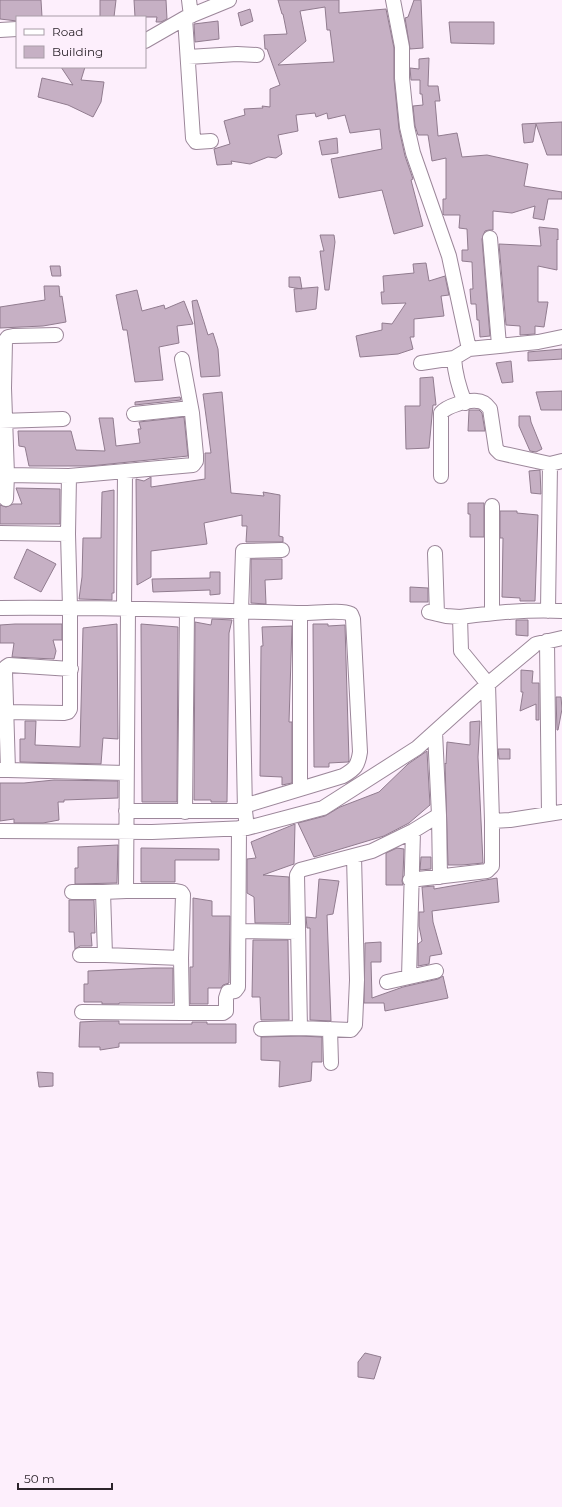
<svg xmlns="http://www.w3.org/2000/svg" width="562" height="1507" font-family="Montserrat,sans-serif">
<rect width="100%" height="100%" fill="#fdeffc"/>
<!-- building -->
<path fill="#c6b0c4" stroke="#917c8f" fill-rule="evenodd" d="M 0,0 L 41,0 L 42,17 L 17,17 L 17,21 L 0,19 Z
M 100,0 L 116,0 L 114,17 L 100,17 Z
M 134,0 L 166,0 L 167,19 L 161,22 L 156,22 L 157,17 L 135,17 Z
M 278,0 L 339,0 L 339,13 L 386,9 L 394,48 L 394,79 L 399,129 L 405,156 L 413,179 L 411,180 L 423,226 L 394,234 L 382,190 L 339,198 L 331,159 L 382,149 L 380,129 L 350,133 L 345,115 L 328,119 L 327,113 L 316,117 L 315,113 L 296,115 L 298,131 L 278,135 L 282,154 L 276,158 L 268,157 L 250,164 L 231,161 L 232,164 L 217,165 L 214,149 L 230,144 L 224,121 L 245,115 L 244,109 L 263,108 L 262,106 L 270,107 L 270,89 L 280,85 L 267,49 L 265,49 L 264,35 L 287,34 L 283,14 L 282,14 ZM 325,7 L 327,30 L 330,30 L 334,62 L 278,65 L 306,41 L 300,11 Z
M 414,0 L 421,0 L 423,48 L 410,49 L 405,18 L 408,17 Z
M 250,9 L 253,21 L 241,26 L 238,13 Z
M 218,21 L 219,39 L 195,42 L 194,24 Z
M 449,22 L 494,22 L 494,44 L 451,43 Z
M 429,58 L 428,86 L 438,86 L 440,101 L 435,101 L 438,136 L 457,133 L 462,157 L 487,155 L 528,164 L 524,186 L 562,192 L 562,199 L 548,199 L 544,220 L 533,218 L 535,206 L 512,213 L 493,211 L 493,230 L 489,230 L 485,231 L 482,239 L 490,336 L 480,337 L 479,320 L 477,320 L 476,304 L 471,304 L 470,289 L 473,289 L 472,262 L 462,261 L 462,250 L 468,250 L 467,229 L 459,228 L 460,215 L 444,215 L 443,214 L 443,199 L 446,199 L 446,158 L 432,161 L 428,135 L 418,135 L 415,126 L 413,106 L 423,105 L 422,94 L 420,94 L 420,80 L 411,80 L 410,68 L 419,69 L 419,59 Z
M 61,67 L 85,67 L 81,80 L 104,82 L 101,102 L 93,117 L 68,105 L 38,97 L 42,78 L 73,85 Z
M 562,122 L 562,155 L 547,155 L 536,124 L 533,142 L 524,143 L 522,124 Z
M 337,138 L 338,153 L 322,155 L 319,141 Z
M 539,227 L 558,229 L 558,240 L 557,239 L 557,270 L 538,266 L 538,302 L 548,302 L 544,327 L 535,326 L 535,334 L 520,335 L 520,326 L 506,325 L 499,244 L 541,246 Z
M 320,235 L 334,235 L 335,242 L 329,290 L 325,290 L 320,251 L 324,251 Z
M 426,263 L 429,281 L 445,276 L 449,295 L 441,296 L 444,316 L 414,319 L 414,337 L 410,337 L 413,349 L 398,354 L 360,357 L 356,336 L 382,330 L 382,323 L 392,324 L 406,303 L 382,304 L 381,292 L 384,292 L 383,276 L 414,273 L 413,264 Z
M 50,266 L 60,266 L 61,276 L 52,276 Z
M 289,277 L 300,277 L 302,289 L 289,287 Z
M 44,286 L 59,286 L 60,297 L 62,296 L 66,322 L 43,326 L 0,328 L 0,307 L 45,300 Z
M 318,287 L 316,309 L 296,312 L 294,289 Z
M 137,290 L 142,311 L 164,305 L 165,309 L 184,301 L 193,324 L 177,326 L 179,343 L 159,347 L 163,380 L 135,382 L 127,330 L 123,330 L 116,295 Z
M 197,300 L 208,335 L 213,333 L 218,349 L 220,376 L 201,377 L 192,301 Z
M 562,349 L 562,359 L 528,361 L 528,352 Z
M 511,361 L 513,382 L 502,383 L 496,363 Z
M 433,377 L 436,405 L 433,405 L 429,448 L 406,449 L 405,406 L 420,406 L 420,378 Z
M 562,391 L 562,410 L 541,410 L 536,392 Z
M 222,392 L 231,493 L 264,496 L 263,492 L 280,495 L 279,536 L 283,537 L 283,542 L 246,542 L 247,526 L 242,526 L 242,515 L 204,523 L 207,544 L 151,551 L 151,577 L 137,585 L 136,479 L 144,481 L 151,477 L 151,487 L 205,479 L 205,453 L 211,453 L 203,394 Z
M 180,397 L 181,400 L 135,405 L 135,402 Z
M 469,410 L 479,410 L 482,413 L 485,431 L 468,431 Z
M 519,416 L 530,416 L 531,422 L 542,449 L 536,452 L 530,451 L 519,426 Z
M 184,417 L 188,456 L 90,466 L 29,466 L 25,447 L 19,446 L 18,431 L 71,431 L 76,450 L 105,451 L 99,418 L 113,418 L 116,446 L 140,443 L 138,429 L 141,429 L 139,422 Z
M 540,470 L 541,494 L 531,493 L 529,471 Z
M 16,488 L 60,489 L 60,524 L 0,524 L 0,505 L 6,507 L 13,504 L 22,504 Z
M 114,490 L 114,593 L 112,593 L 112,600 L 79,599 L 82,577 L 83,538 L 101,538 L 102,492 Z
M 468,503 L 484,503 L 484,537 L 470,537 L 470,514 L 468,514 Z
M 500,511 L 517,511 L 517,513 L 538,515 L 535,601 L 520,601 L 520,598 L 502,597 L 503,538 L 500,538 Z
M 27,549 L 56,564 L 41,592 L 14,578 Z
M 251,559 L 282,559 L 282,579 L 265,580 L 266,604 L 251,603 Z
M 210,572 L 220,572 L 220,594 L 210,595 L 210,590 L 153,592 L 152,579 L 210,578 Z
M 410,587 L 428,588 L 428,602 L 410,602 Z
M 212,619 L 232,620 L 229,633 L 227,802 L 211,802 L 211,800 L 194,800 L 195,622 L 211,625 Z
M 516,620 L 528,620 L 528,636 L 516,635 Z
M 15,624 L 62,624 L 62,640 L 53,640 L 56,651 L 54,659 L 12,657 L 14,643 L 0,643 L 0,625 Z
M 117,624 L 118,739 L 103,738 L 101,764 L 20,762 L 20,739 L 25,739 L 25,721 L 36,721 L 35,745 L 80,747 L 83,628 Z
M 141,624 L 178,627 L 177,802 L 142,802 Z
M 313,624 L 328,624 L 328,626 L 345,625 L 349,761 L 348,762 L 329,763 L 329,767 L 314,767 Z
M 292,626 L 289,722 L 292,722 L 292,783 L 282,785 L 282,777 L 260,776 L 261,646 L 263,646 L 262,627 Z
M 521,670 L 533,671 L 532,683 L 539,683 L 539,720 L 536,720 L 536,704 L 520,711 L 523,692 L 521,692 Z
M 556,697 L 561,697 L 562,709 L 558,730 L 557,730 Z
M 480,721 L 478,757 L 483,863 L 462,865 L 448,865 L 445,763 L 446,764 L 447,742 L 470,745 L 470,722 Z
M 498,749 L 510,749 L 510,759 L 499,759 Z
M 427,751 L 430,805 L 409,823 L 384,836 L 314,857 L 298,823 L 325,816 L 340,807 L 379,792 L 408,764 Z
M 54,780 L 118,781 L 118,798 L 64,800 L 64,802 L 58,802 L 59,820 L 43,823 L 14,823 L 14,819 L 0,821 L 0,783 L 24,783 Z
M 295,824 L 294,864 L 263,875 L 289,877 L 289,923 L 255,923 L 254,897 L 247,893 L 247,859 L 256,858 L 251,842 Z
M 118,845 L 117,883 L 75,884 L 75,868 L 78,868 L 78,847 Z
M 141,848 L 219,849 L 219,860 L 175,860 L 175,882 L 141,882 Z
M 397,848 L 404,849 L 403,875 L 402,881 L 403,885 L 386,885 L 386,853 Z
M 421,857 L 431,857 L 431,869 L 420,870 Z
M 497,878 L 499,902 L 432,911 L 433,922 L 442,954 L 430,956 L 429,964 L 418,966 L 418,944 L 422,941 L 419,926 L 419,912 L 424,912 L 422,887 L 434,886 L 434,889 Z
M 319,879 L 339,881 L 333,914 L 327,915 L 331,1021 L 310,1020 L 310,928 L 307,928 L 306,917 L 316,918 Z
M 193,898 L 212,901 L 212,916 L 230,916 L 229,983 L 223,985 L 221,988 L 208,988 L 208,1004 L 190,1004 L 190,967 L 193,967 Z
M 69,900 L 94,900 L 95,933 L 91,933 L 92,946 L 80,946 L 75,949 L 74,932 L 69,932 Z
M 253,940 L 288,940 L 289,1020 L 261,1020 L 260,997 L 252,997 Z
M 381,942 L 381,962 L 371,962 L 372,998 L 403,987 L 438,979 L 443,976 L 448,998 L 385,1011 L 384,1003 L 364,1003 L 365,943 Z
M 153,968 L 173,968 L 173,1003 L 119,1003 L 119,1004 L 102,1004 L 102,1002 L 84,1002 L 84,984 L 88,984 L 88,971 Z
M 101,1021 L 119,1021 L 119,1024 L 192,1024 L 192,1022 L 207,1022 L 207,1024 L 236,1024 L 236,1043 L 119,1043 L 119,1047 L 100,1050 L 100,1047 L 79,1047 L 80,1022 Z
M 300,1036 L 322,1037 L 322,1062 L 312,1062 L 311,1081 L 279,1087 L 280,1061 L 261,1060 L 261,1037 Z
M 37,1072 L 53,1073 L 53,1086 L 39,1087 Z
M 365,1353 L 381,1357 L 374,1379 L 358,1377 L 358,1362 Z"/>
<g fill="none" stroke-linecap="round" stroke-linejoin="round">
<defs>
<path id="minor" d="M 189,0 L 191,16
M 393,0 L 402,47 L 402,78 L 407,127 L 413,153 L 449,256 L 469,349
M 185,18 L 193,138 L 196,142 L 211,141
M 0,30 L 17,29
M 145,41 L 185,18 L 229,0
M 188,57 L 237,54 L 257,55
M 490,238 L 499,345
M 56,335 L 13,336 L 8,337 L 5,341 L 4,388 L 7,475 L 69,476
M 421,363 L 454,358
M 465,403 C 459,388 455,374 454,358 L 469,349 L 538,342 L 562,337
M 134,414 L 191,408
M 0,421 L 63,419
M 441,476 L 441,413 C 447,406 467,400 477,401 C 482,401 487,405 490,409 L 496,449 L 500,453 L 550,464 L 562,461
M 6,499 L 7,475
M 492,506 L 492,613
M 0,533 L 68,534
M 435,553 L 437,614
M 0,608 C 99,607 198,610 297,613 C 311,614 340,609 351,614 L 353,619 L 360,752 C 358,766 355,769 343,776 L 244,806
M 124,609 L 125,471
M 548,611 L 550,464
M 429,612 L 446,616 L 460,617
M 547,641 L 549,814
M 6,712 L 64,713 L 68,712 L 70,709 L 70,608 L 68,534 L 69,476 L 193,465 L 196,461 L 196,455 L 192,413 L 182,359
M 435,732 L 439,815 L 440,877
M 0,770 L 8,770 L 5,671 L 6,667 L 9,665 L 71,669
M 8,770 L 126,773
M 300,788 L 300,613
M 126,811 L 245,811
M 185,812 L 187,610
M 492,821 L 510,820 L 562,812
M 247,828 L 245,811 L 241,611 L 243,551 L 282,550
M 0,831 L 152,832 L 247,828 L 323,808 L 417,748 L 488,684 L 536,644 L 562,638
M 410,880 L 487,871 L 492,866 L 492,821 L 488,684 L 461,651 L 460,617 C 494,613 528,609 562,611
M 126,891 L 176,891 L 181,892 L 183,895 L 181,958 L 182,1013 L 223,1013 L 226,1011 L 226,998 L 228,992 L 235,991 L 238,987 L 239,828
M 72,892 L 103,892
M 239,931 L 297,932
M 80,955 L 105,955 L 103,892 L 126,891 L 128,609
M 105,955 L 181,958
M 409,977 L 413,831
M 387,982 L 436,971
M 82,1012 L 182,1013
M 300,1028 L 297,875 L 300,870 L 372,851 L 413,831 L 439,815
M 261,1029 L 300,1028 L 351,1030 L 355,1025 L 357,980 L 354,856
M 330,1029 L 331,1063"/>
</defs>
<!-- minor casing -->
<use href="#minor" stroke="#9c879a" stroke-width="16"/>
<!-- minor -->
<use href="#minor" stroke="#fff" stroke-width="14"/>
</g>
<!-- legend -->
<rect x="16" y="16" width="130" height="52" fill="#fdeffc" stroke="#a99ea8"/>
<rect x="24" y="29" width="20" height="6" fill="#ffffff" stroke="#a99ea8"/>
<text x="52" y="36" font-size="12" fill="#2c242b">Road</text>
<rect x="24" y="46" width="20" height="12" fill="#c6b0c4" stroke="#a99ea8"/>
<text x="52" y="56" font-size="12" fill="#2c242b">Building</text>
<!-- scale -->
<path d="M18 1483v6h94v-6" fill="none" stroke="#2c242b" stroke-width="2"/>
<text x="24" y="1483" font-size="12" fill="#2c242b" stroke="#fdeffc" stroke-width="3" paint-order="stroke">50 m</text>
</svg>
